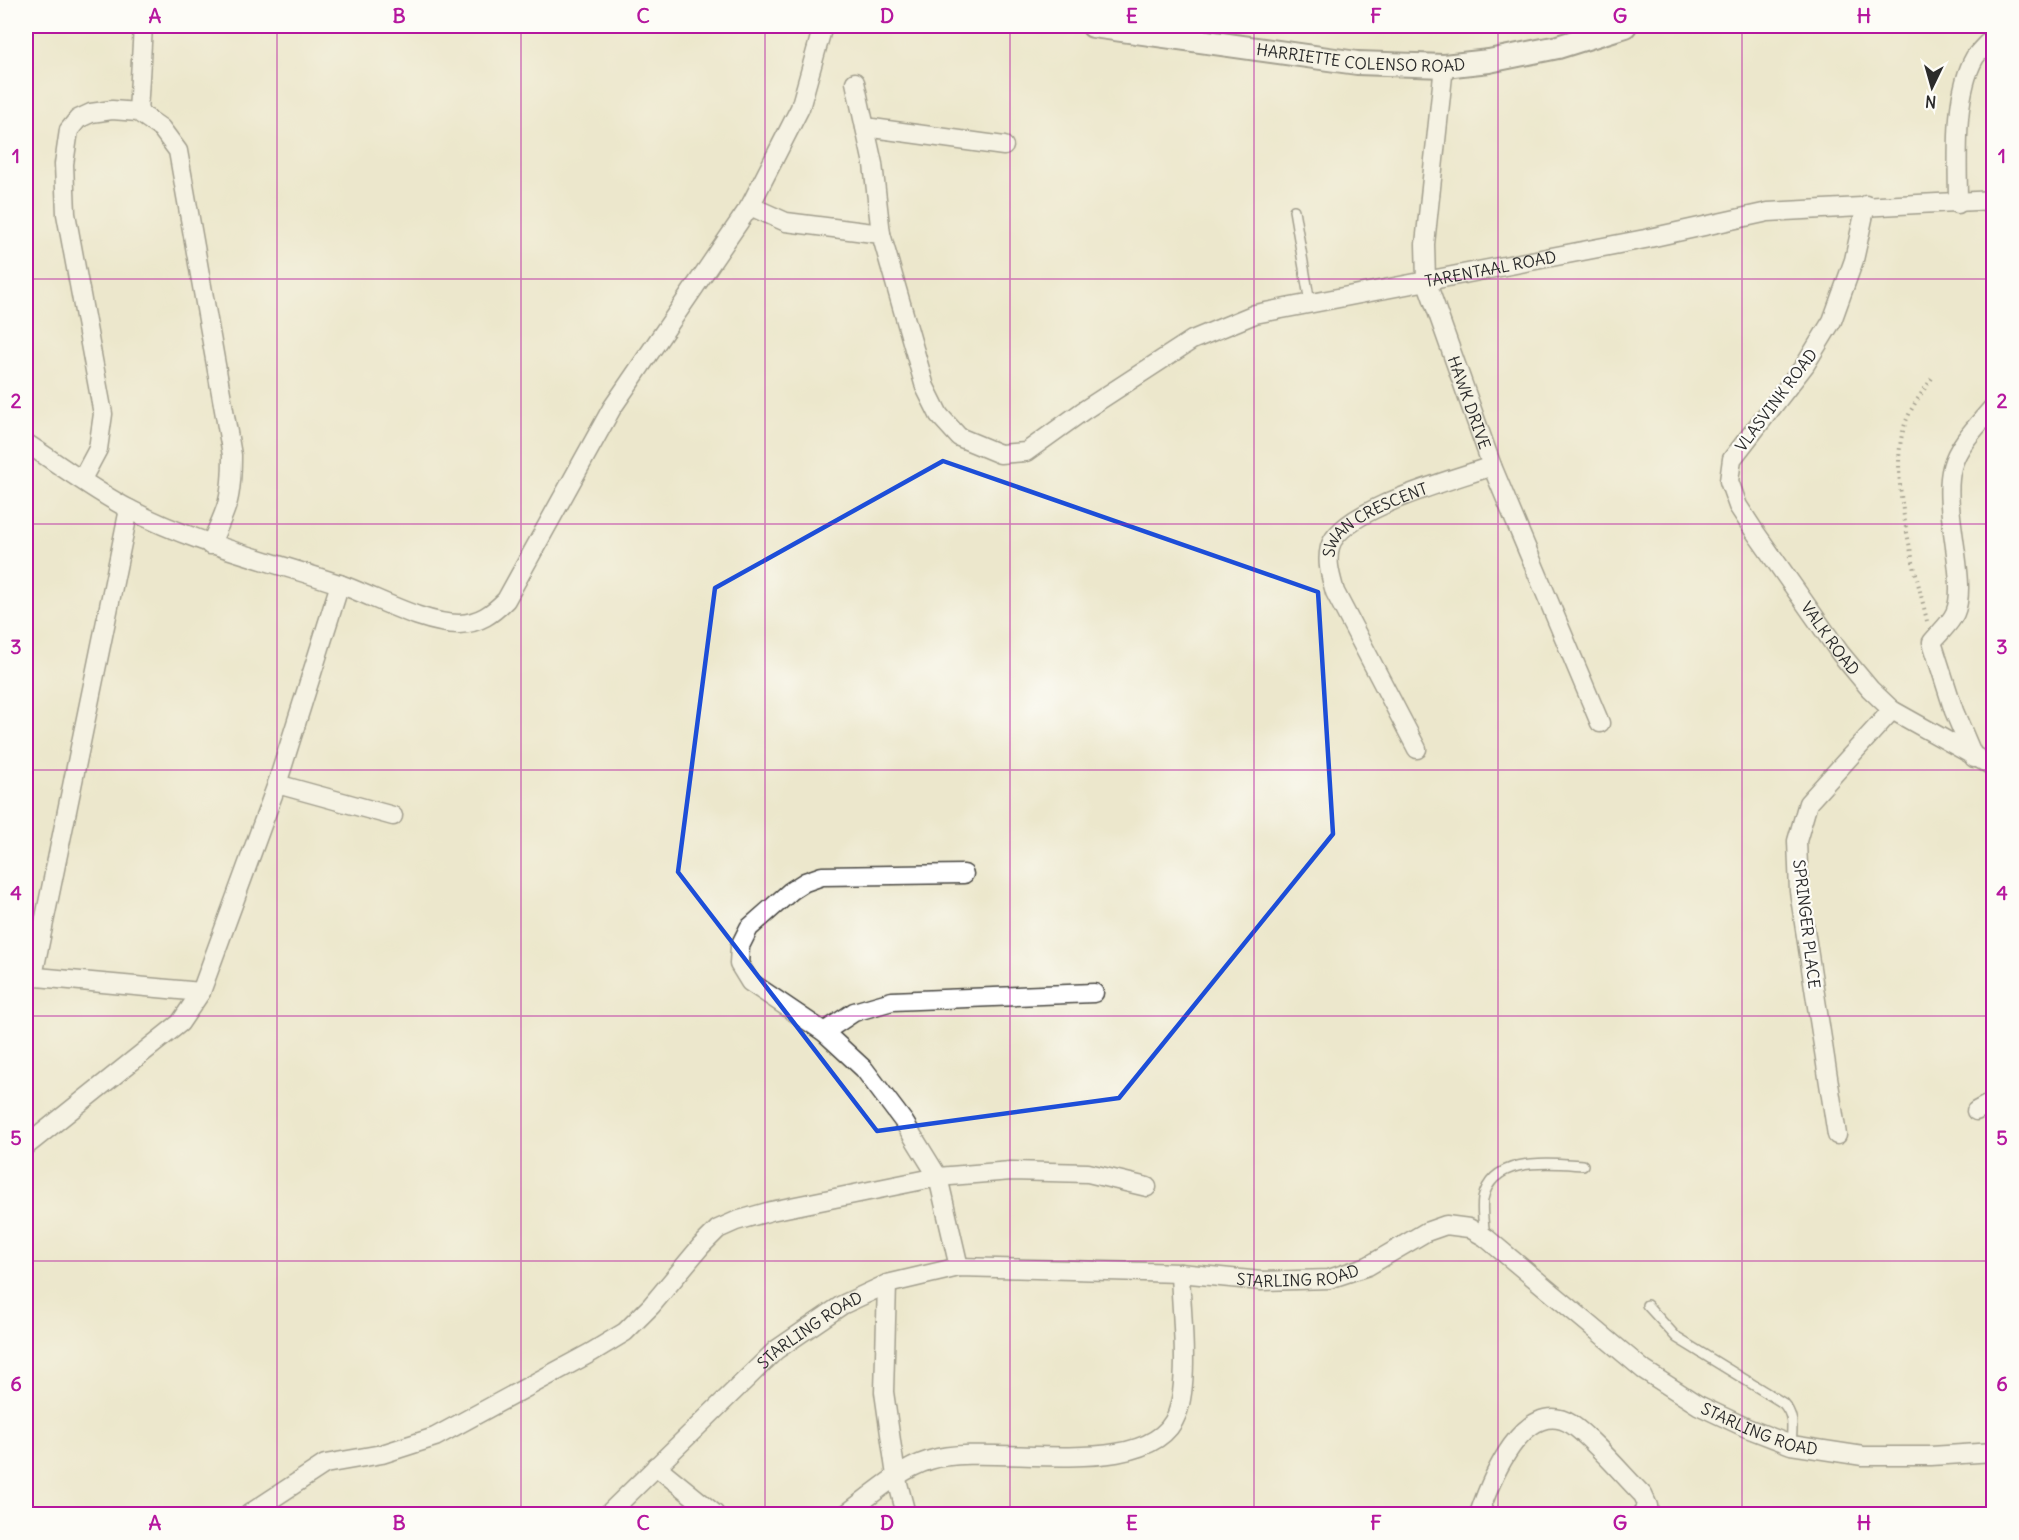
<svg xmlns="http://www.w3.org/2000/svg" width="2019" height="1540" font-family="Delius,sans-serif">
<rect width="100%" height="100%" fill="#fdfcf7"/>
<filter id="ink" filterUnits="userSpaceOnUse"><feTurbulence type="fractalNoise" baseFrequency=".0167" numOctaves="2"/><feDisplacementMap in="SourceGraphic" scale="12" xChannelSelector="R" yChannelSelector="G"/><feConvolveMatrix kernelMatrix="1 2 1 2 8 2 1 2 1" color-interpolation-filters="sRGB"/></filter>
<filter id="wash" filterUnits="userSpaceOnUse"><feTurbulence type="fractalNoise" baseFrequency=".008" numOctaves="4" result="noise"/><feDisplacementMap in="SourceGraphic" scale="24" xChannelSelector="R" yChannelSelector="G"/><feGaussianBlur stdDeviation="1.35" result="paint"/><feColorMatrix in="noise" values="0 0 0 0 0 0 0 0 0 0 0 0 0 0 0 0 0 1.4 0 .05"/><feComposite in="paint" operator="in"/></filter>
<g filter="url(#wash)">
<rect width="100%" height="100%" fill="#ece7cc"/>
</g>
<g filter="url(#ink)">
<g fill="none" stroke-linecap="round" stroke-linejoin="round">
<defs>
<path id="service" d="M 1294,210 L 1310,303
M 1485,1237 C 1484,1225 1481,1211 1483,1199 C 1492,1155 1550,1163 1583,1165
M 1647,1305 L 1677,1338 L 1783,1403 C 1795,1416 1792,1428 1791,1445"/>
<g id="minor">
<path id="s1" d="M 1444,66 L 1425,244 L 1426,280 L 1492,466 L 1600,723"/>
<path d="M 855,82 L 873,164 L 881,234"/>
<path d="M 138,112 L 143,26"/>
<path d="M 865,127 L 1004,146"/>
<path d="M 1958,204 C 1958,161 1953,95 1975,57 C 1980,50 1988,43 1994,36"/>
<path id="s2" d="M 1866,205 L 1854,260 L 1832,321 L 1805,365 L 1732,459 L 1729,481 L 1738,506 L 1755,532 L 1840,653 L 1870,689 L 1892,710 L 1994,767"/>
<path id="s3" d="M 750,206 L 786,222 L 881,234 L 925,387 L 939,415 L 959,437 L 1000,454 L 1026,452 L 1083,411 L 1192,340 L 1255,314 L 1645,239 L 1768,212 L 1994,200"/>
<path d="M 26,443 C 60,465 93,490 129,509 C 195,544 268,560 339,584 C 374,596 422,624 459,624 C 480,623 492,614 506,600 L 612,408 L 750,206 L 800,108 L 823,26"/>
<path d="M 82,479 L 98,449 L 103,414 L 66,214 L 64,164 L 69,130 L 78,119 L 91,113 L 112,110 L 138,112 L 161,128 L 178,151 L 232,455 C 232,498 228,507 210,545"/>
<path id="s4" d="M 1417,749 L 1335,592 C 1331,577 1326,563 1330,547 C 1340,509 1456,479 1492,466"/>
<path d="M 1974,758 L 1954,711 L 1932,642 C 1939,633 1950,624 1955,613 C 1969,581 1941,509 1952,467 C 1958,444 1979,424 1994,406"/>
<path d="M 277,784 L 393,816"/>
<path d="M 26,976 L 201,992"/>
<path d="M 33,976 L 129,509"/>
<path d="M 824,1032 L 854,1012 L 892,1001 L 1094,993"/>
<path d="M 1976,1111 L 1994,1101"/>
<path d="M 1837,1135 L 1799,891 L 1797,841 L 1808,803 L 1892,710"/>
<path d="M 26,1146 L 180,1023 L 201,992 L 277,784 L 340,584"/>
<path d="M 959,1267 L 938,1177 L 904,1122 L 864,1069 L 824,1032 L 750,982 L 739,964 L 740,946 L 749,928 L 791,891 L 805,882 L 822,876 L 964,874"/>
<path d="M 887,1284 L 884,1392 L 896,1476 L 906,1514"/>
<path d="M 656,1466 L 715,1514"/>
<path d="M 249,1514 L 325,1464 L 382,1454 L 435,1437 L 592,1352 L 625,1332 L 651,1306 L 701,1246 L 718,1229 L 736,1221 L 771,1211 L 938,1177 L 1011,1171 L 1088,1173 L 1147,1187"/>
<path id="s5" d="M 608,1514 L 776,1350 L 842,1305 L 887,1284 L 959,1267 L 1180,1273 L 1261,1281 L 1329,1279 L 1368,1266 L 1426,1232 L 1446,1225 L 1469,1228 L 1485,1237 L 1644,1370 L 1698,1405 L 1747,1428 L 1791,1445 L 1863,1456 L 1931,1456 L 1994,1452"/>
<path d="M 846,1514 C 872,1495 898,1470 930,1460 C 989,1441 1151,1485 1177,1414 C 1190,1380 1181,1310 1180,1273"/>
<path d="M 1479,1514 C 1490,1482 1524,1395 1571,1424 C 1591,1437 1625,1477 1643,1495 L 1648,1506 L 1642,1514"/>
</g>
<g id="tertiary">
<path id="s6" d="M 1093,26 L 1357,63 L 1444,66 L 1489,61 L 1558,47 L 1625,26"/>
</g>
</defs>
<!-- service casing -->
<use href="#service" stroke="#484743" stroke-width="12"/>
<!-- minor casing -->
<use href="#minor" stroke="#484743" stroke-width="21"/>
<!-- tertiary casing -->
<use href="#tertiary" stroke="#484743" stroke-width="26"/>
<!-- path -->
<path stroke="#484743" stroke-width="4" stroke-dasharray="1.5 4.5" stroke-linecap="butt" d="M 1927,621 C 1916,571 1889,480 1903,431 C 1908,410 1922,393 1934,375"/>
<!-- service -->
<use href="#service" stroke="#fff" stroke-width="9"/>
<!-- minor -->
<use href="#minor" stroke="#fff" stroke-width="18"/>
<!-- tertiary -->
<use href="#tertiary" stroke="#fff" stroke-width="22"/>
</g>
</g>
<!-- marked area -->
<path d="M0 0H2019V1540H0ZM 943,461 L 1318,592 L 1333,834 L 1119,1098 L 877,1131 L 678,872 L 715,588 Z" fill="#ece7cc" fill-opacity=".55" fill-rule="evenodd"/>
<path fill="none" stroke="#1d4ed8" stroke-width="4.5" stroke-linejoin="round" d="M 943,461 L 1318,592 L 1333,834 L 1119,1098 L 877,1131 L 678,872 L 715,588 Z"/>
<!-- grid -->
<path fill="none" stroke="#b5179e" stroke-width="1.5" stroke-opacity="0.55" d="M 277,26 L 277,1514M 521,26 L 521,1514M 765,26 L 765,1514M 1010,26 L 1010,1514M 1254,26 L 1254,1514M 1498,26 L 1498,1514M 1742,26 L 1742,1514M 26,279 L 1994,279M 26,524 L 1994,524M 26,770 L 1994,770M 26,1016 L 1994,1016M 26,1261 L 1994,1261"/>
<g text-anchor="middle" stroke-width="4.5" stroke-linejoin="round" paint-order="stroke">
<!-- street labels -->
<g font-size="16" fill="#2b2b2b" stroke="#fdfcf7">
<text dy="6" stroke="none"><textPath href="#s6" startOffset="270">HARRIETTE COLENSO ROAD</textPath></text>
<text dy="6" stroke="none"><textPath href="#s3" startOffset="934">TARENTAAL ROAD</textPath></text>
<text transform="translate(1776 400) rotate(-53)" y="6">VLASVINK ROAD</text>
<text dy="6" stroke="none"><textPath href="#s1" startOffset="345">HAWK DRIVE</textPath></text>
<text dy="6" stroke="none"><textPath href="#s4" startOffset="276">SWAN CRESCENT</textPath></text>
<text dy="6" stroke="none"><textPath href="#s2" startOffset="502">VALK ROAD</textPath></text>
<text transform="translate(1807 924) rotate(83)" y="6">SPRINGER PLACE</text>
<text dy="6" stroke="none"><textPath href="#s5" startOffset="778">STARLING ROAD</textPath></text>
<text dy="6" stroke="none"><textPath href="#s5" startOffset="274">STARLING ROAD</textPath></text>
<text dy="6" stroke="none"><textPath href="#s5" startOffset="1318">STARLING ROAD</textPath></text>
</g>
</g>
<!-- margin -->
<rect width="2019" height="1540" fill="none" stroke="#fdfcf7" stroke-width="66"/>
<!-- north arrow -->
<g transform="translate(1932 87) rotate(185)" stroke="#fdfcf7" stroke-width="4.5" paint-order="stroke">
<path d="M0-4.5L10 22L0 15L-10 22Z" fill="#2b2b2b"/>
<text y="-9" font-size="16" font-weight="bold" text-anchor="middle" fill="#2b2b2b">N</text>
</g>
<rect x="33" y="33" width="1953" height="1474" fill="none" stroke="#b5179e" stroke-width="2"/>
<g font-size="20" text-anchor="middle" font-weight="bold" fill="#b5179e">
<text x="155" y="23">A</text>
<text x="399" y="23">B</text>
<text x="643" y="23">C</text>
<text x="887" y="23">D</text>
<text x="1132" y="23">E</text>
<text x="1376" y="23">F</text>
<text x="1620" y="23">G</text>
<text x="1864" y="23">H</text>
<text x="16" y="163">1</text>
<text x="2002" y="163">1</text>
<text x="16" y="408">2</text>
<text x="2002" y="408">2</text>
<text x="16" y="654">3</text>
<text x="2002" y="654">3</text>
<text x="16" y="900">4</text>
<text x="2002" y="900">4</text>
<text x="16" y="1145">5</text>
<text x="2002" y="1145">5</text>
<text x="16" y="1391">6</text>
<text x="2002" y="1391">6</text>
<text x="155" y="1530">A</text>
<text x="399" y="1530">B</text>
<text x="643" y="1530">C</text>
<text x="887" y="1530">D</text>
<text x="1132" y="1530">E</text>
<text x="1376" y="1530">F</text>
<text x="1620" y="1530">G</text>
<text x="1864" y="1530">H</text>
</g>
</svg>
